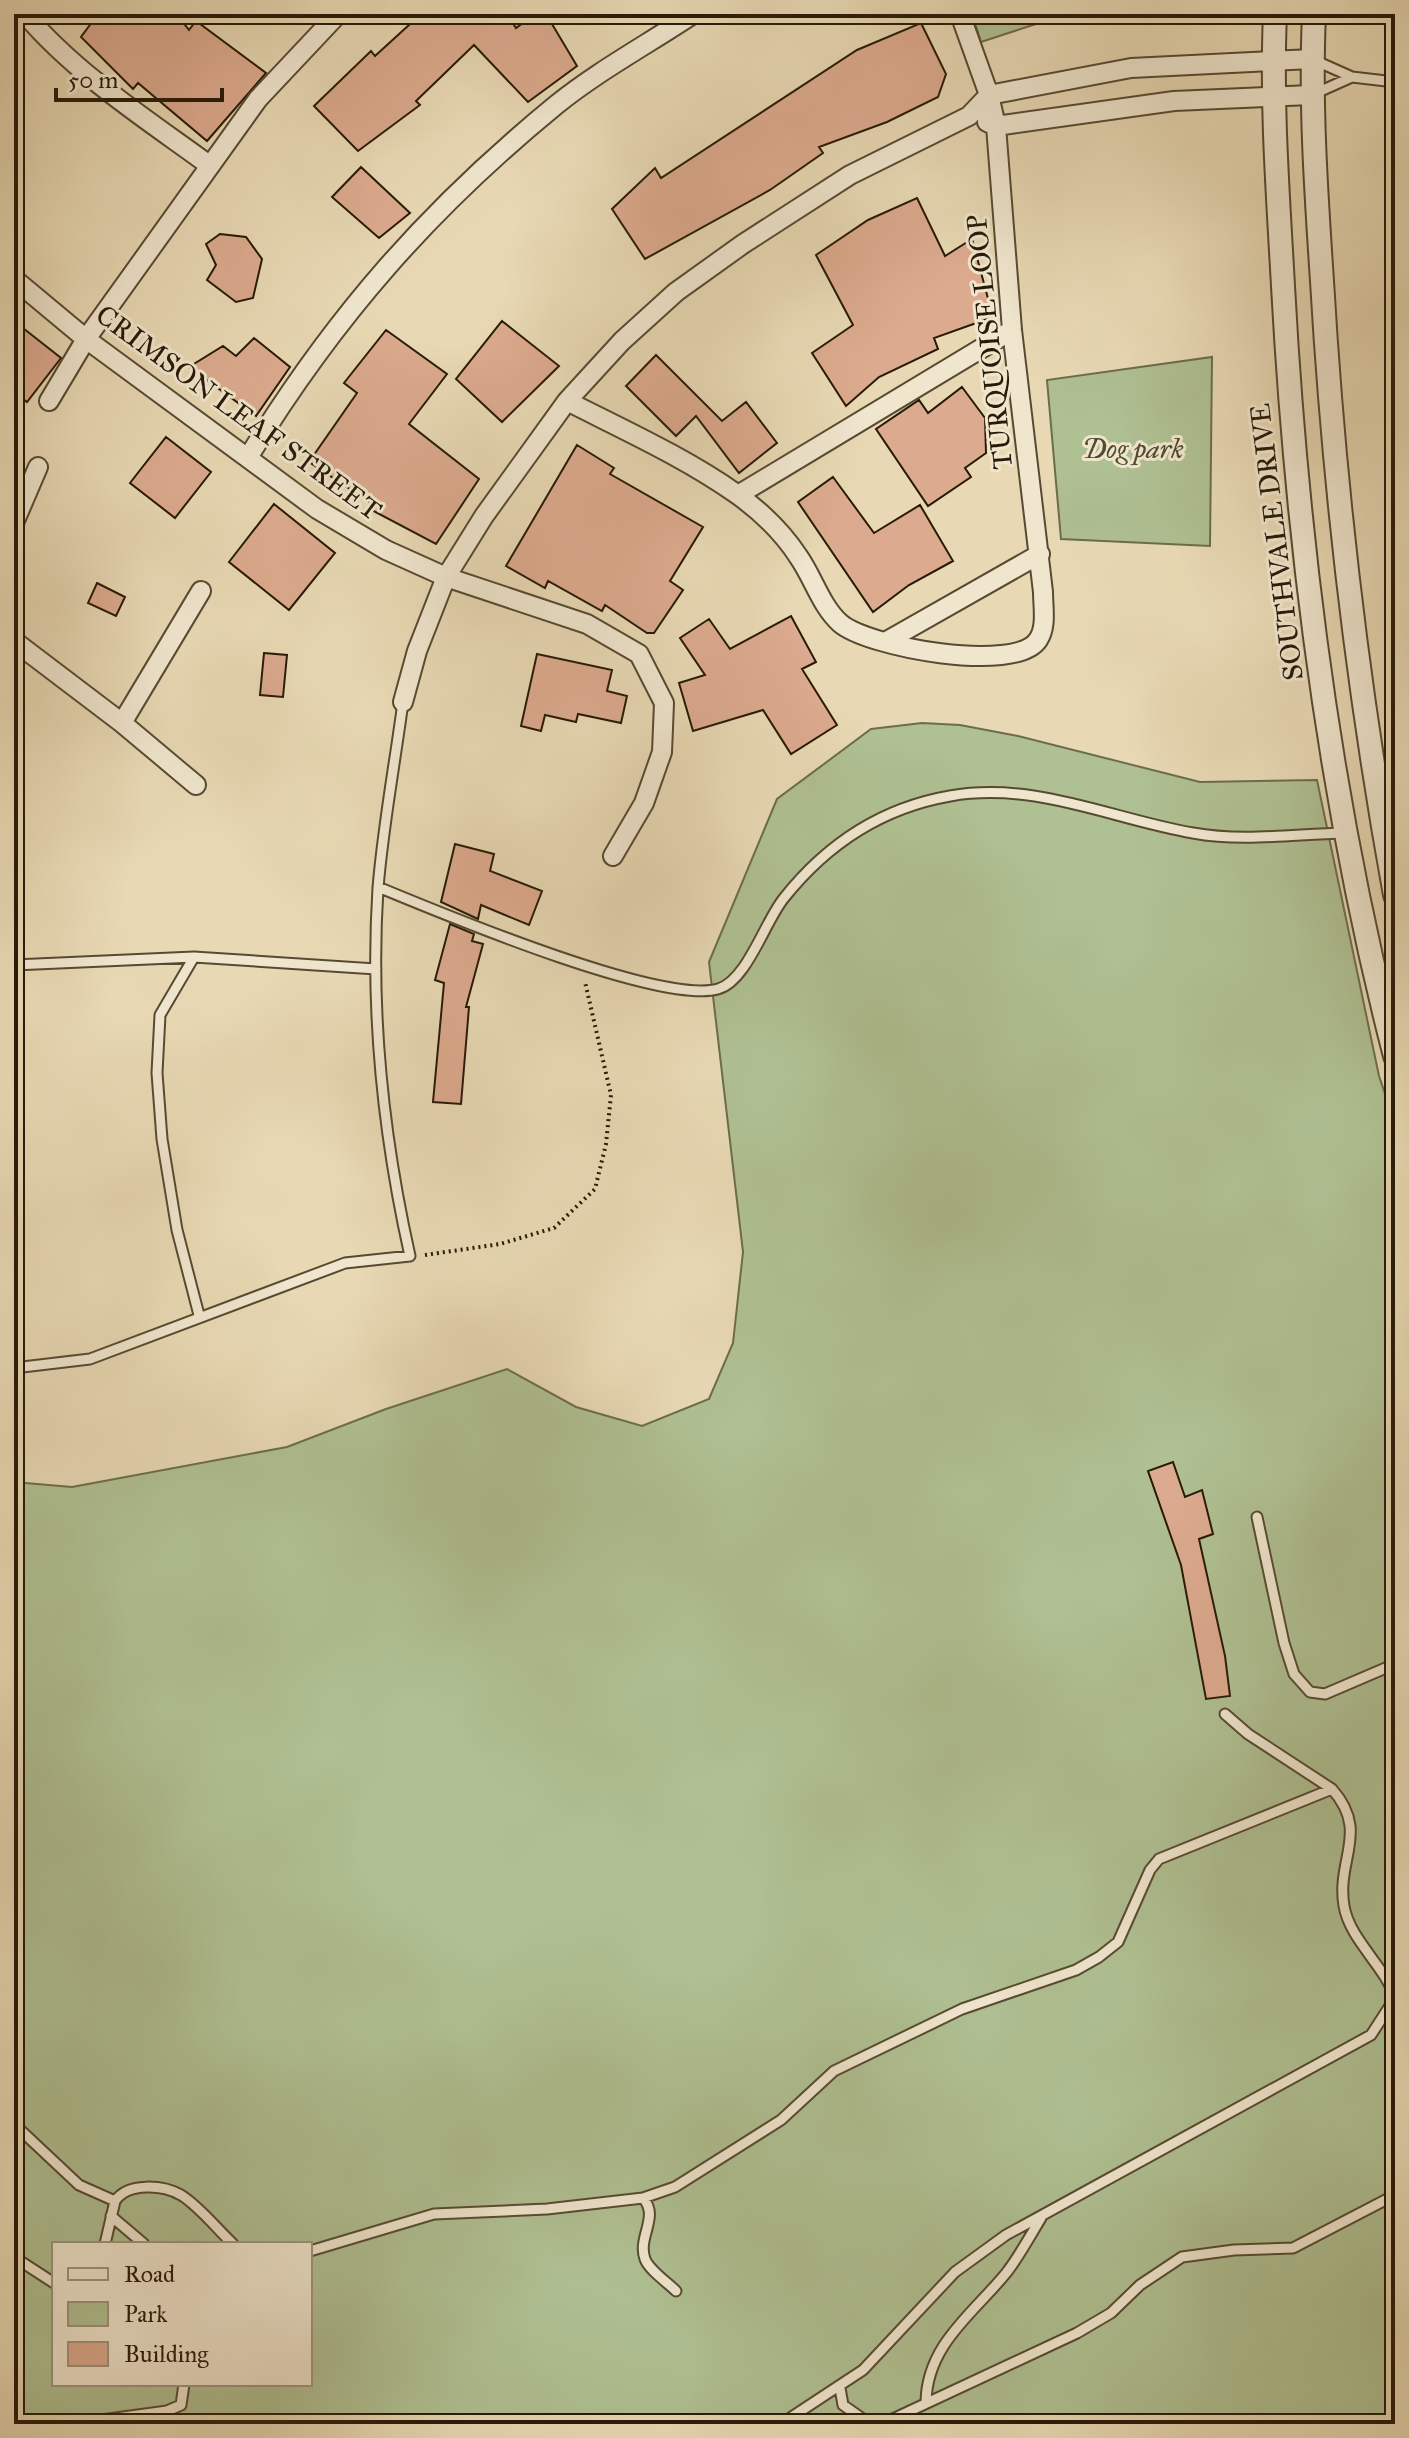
<svg xmlns="http://www.w3.org/2000/svg" width="1409" height="2438" font-family="'IM FELL Great Primer',serif">
<rect width="100%" height="100%" fill="#e8d9b4"/>
<filter id="stains"><feTurbulence type="fractalNoise" baseFrequency=".0025" numOctaves="4"/><feColorMatrix values="0 0 0 0 .2 0 0 0 0 .09 0 0 0 0 .02 0 0 0 .5 -.17"/></filter>
<radialGradient id="worn" r=".72"><stop offset=".6" stop-color="#630" stop-opacity="0"/><stop offset="1" stop-color="#630" stop-opacity=".3"/></radialGradient>
<!-- green -->
<path fill="#afc092" stroke="#6b6d4c" stroke-width="2" fill-rule="evenodd" d="M 972,14 L 1040,14 L 1042,22 L 981,42 Z
M 1212,357 L 1210,546 L 1061,539 L 1047,380 Z
M 922,723 L 960,725 L 1018,736 L 1200,782 L 1317,780 L 1379,1076 L 1395,1123 L 1395,2424 L 14,2424 L 14,1482 L 72,1487 L 287,1447 L 386,1409 L 507,1369 L 576,1407 L 642,1426 L 709,1399 L 733,1343 L 743,1252 L 709,962 L 777,799 L 871,729 ZM 54,2244 L 310,2244 L 310,2384 L 54,2384 Z"/>
<!-- building -->
<path fill="#dcaa8e" stroke="#271a07" stroke-width="2" d="M 98,14 L 176,14 L 189,30 L 196,21 L 266,73 L 207,141 L 138,83 L 133,89 L 81,37 Z
M 421,14 L 507,14 L 516,28 L 535,14 L 546,14 L 577,66 L 528,102 L 474,45 L 416,101 L 420,105 L 358,151 L 314,106 L 371,51 L 375,56 Z
M 921,23 L 946,74 L 938,97 L 887,122 L 819,147 L 823,153 L 770,190 L 645,259 L 612,209 L 655,168 L 661,178 L 857,50 Z
M 361,167 L 410,213 L 379,238 L 332,197 Z
M 917,198 L 945,256 L 972,239 L 993,317 L 934,338 L 938,349 L 879,377 L 846,406 L 812,353 L 853,325 L 816,255 L 868,220 Z
M 220,234 L 246,237 L 262,259 L 253,298 L 236,302 L 207,280 L 216,265 L 206,244 Z
M 14,321 L 61,358 L 27,402 L 14,392 Z
M 502,321 L 559,366 L 502,422 L 456,379 Z
M 386,330 L 447,374 L 409,424 L 479,479 L 436,544 L 368,508 L 371,503 L 309,462 L 357,393 L 344,383 Z
M 254,338 L 290,367 L 256,416 L 189,367 L 223,346 L 236,356 Z
M 656,355 L 722,421 L 746,402 L 777,443 L 739,473 L 696,416 L 676,436 L 626,386 Z
M 962,387 L 985,418 L 986,453 L 965,468 L 971,477 L 928,506 L 876,429 L 919,400 L 928,413 Z
M 166,437 L 211,472 L 175,518 L 130,483 Z
M 577,445 L 614,468 L 610,474 L 703,527 L 670,581 L 683,590 L 654,633 L 647,633 L 605,605 L 602,611 L 548,581 L 545,588 L 506,566 Z
M 833,477 L 874,533 L 920,505 L 953,561 L 909,585 L 873,612 L 798,502 Z
M 274,504 L 335,553 L 289,610 L 229,562 Z
M 97,583 L 125,597 L 116,616 L 88,603 Z
M 791,616 L 816,662 L 802,669 L 837,725 L 791,754 L 763,710 L 693,731 L 679,683 L 705,675 L 680,638 L 709,619 L 730,649 Z
M 264,653 L 287,655 L 283,697 L 260,695 Z
M 537,654 L 612,670 L 607,691 L 627,696 L 621,723 L 578,714 L 576,722 L 545,715 L 541,731 L 521,726 Z
M 455,844 L 494,854 L 490,871 L 542,891 L 529,925 L 481,905 L 478,919 L 441,902 Z
M 450,924 L 474,934 L 472,941 L 483,944 L 466,1007 L 469,1007 L 461,1104 L 433,1102 L 444,983 L 435,980 Z
M 1173,1462 L 1185,1497 L 1202,1490 L 1213,1534 L 1199,1539 L 1225,1656 L 1230,1696 L 1206,1699 L 1181,1565 L 1148,1471 Z"/>
<g fill="none" stroke-linecap="round" stroke-linejoin="round">
<defs>
<path id="service" d="M 1314,60 L 1352,77 L 1395,82
M 1394,82 L 1395,53
M 1314,94 L 1352,77
M 378,887 C 441,913 660,1005 718,989 C 747,981 765,921 784,898 C 827,844 881,808 950,796 C 1036,781 1111,819 1193,833 C 1242,842 1295,834 1344,833
M 194,957 L 160,1015 L 157,1073 L 162,1139 L 177,1230 L 199,1315
M 14,965 L 194,957 L 376,969
M 14,1368 L 90,1359 L 345,1263 L 410,1256 C 383,1135 370,1012 378,888 C 383,826 395,763 403,702
M 1257,1517 L 1284,1643 L 1294,1674 L 1310,1692 L 1325,1694 L 1395,1664
M 1225,1714 L 1248,1734 L 1332,1789 C 1370,1832 1336,1859 1344,1906 C 1350,1940 1383,1964 1395,1997
M 14,2124 L 79,2185 L 115,2201 L 105,2244
M 643,2198 C 660,2217 637,2237 645,2259 C 649,2270 667,2282 676,2291
M 115,2201 C 128,2182 163,2185 181,2195 C 199,2206 217,2229 233,2244
M 111,2216 L 144,2244
M 310,2251 L 434,2214 L 547,2209 L 643,2198 L 675,2187 L 781,2120 L 834,2071 L 962,2009 L 1076,1970 L 1099,1957 L 1118,1942 L 1150,1870 L 1159,1859 L 1332,1789
M 14,2257 L 54,2283
M 840,2388 L 843,2405 L 870,2424
M 926,2402 C 927,2344 974,2313 1007,2272 C 1020,2255 1030,2236 1041,2218
M 72,2424 L 167,2411 L 181,2405 L 184,2384
M 781,2424 L 863,2370 L 955,2272 L 1006,2235 L 1371,2035 L 1395,1998
M 882,2424 L 1077,2333 L 1111,2313 L 1140,2285 L 1182,2257 L 1234,2250 L 1293,2248 L 1395,2195"/>
<path id="minor" d="M 25,14 C 76,74 146,119 209,165
M 987,122 L 996,126 L 1174,101 L 1311,95
M 14,279 L 86,339 L 317,509 L 386,550 L 446,577 L 587,624 L 639,654 L 664,703 L 662,752 L 644,803 L 613,856
M 49,401 L 86,339 L 258,99 L 338,14
M 567,401 C 624,430 686,458 738,495 C 760,511 783,533 798,556 C 813,577 821,606 840,623 C 867,647 1015,674 1038,640 C 1047,627 1043,607 1043,592 L 1012,330 L 996,126 L 989,95 L 960,14
M 249,456 C 335,316 429,209 556,105 C 598,71 648,44 693,14
M 738,495 L 1012,330
M 14,523 L 38,467
M 14,641 L 122,723 L 196,785
M 885,642 L 1040,554
M 403,702 L 417,651 L 446,577 L 484,516 L 567,401 L 622,341 L 676,292 L 743,244 L 850,175 L 969,116 L 989,95 L 1131,68 L 1312,59
M 122,723 L 201,591"/>
<path id="tertiary" d="M 1275,14 C 1271,105 1278,195 1283,286 C 1297,544 1330,805 1395,1056
M 1314,14 C 1310,103 1316,191 1322,281 C 1334,487 1358,692 1395,895"/>
</defs>
<!-- service casing -->
<use href="#service" stroke="#574a32" stroke-width="13"/>
<!-- minor casing -->
<use href="#minor" stroke="#574a32" stroke-width="22"/>
<!-- tertiary casing -->
<use href="#tertiary" stroke="#574a32" stroke-width="26"/>
<!-- path -->
<path stroke="#271a07" stroke-width="4" stroke-dasharray="2 4" stroke-linecap="butt" d="M 425,1255 L 500,1244 L 554,1228 L 595,1189 L 606,1144 L 611,1095 L 585,982"/>
<!-- service -->
<use href="#service" stroke="#f0e6ce" stroke-width="9"/>
<!-- minor -->
<use href="#minor" stroke="#f0e6ce" stroke-width="18"/>
<!-- tertiary -->
<use href="#tertiary" stroke="#f0e6ce" stroke-width="22"/>
</g>
<g text-anchor="middle" stroke-width="6" stroke-linejoin="round" paint-order="stroke">
<!-- street labels -->
<g font-size="28" fill="#271a07" stroke="#f0e6ce">
<text transform="translate(989 342) rotate(-96)" y="10">TURQUOISE LOOP</text>
<text transform="translate(239 412) rotate(36)" y="10">CRIMSON LEAF STREET</text>
<text transform="translate(1276 542) rotate(-97)" y="10">SOUTHVALE DRIVE</text>
</g>
<!-- park labels -->
<g font-size="28" font-style="italic" fill="#504c31" stroke="#f0e6ce">
<text x="1133" y="458">Dog park</text>
</g>
</g>
<!-- margin -->
<rect width="1409" height="2438" fill="none" stroke="#e8d9b4" stroke-width="48"/>
<rect x="16" y="16" width="1377" height="2406" fill="none" stroke="#271a07" stroke-width="4"/>
<rect x="24" y="24" width="1361" height="2390" fill="none" stroke="#271a07" stroke-width="2"/>
<!-- legend -->
<rect x="52" y="2242" width="260" height="144" fill="#f0e6ce" stroke="#a0947e" stroke-width="2"/>
<rect x="68" y="2268" width="40" height="12" fill="#f0e6ce" stroke="#a0947e" stroke-width="2"/>
<text x="124" y="2282" font-size="24" fill="#271a07">Road</text>
<rect x="68" y="2302" width="40" height="24" fill="#afc092" stroke="#a0947e" stroke-width="2"/>
<text x="124" y="2322" font-size="24" fill="#271a07">Park</text>
<rect x="68" y="2342" width="40" height="24" fill="#dcaa8e" stroke="#a0947e" stroke-width="2"/>
<text x="124" y="2362" font-size="24" fill="#271a07">Building</text>
<!-- scale -->
<path d="M56 88v12h166v-12" fill="none" stroke="#271a07" stroke-width="4"/>
<text x="68" y="88" font-size="24" fill="#271a07" stroke="#f0e6ce" stroke-width="6" paint-order="stroke">50 m</text>
<rect width="100%" height="100%" filter="url(#stains)"/>
<rect width="100%" height="100%" fill="url(#worn)"/>
</svg>
